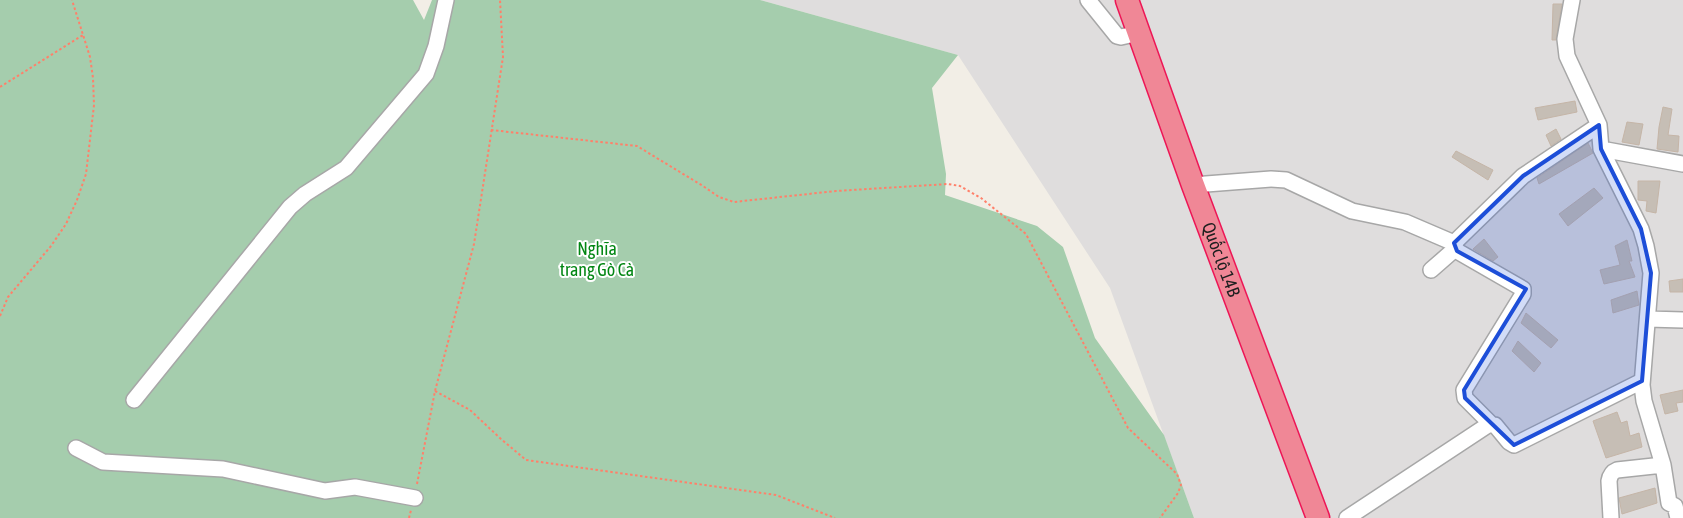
<svg xmlns="http://www.w3.org/2000/svg" width="1683" height="518" font-family="'Asap Condensed',sans-serif">
<rect width="100%" height="100%" fill="#f2eee6"/>
<!-- residential -->
<path fill="#dfdddd" d="M 760,0 L 1683,0 L 1683,518 L 1194,518 L 1110,288 L 958,55 Z"/>
<!-- cemetery -->
<path fill="#a5cdad" d="M 0,0 L 413,0 L 424,20 L 432,0 L 760,0 L 958,55 L 932,88 L 946,174 L 945,195 L 1037,226 L 1063,247 L 1095,338 L 1164,435 L 1194,518 L 0,518 Z"/>
<!-- building -->
<path fill="#c6beb5" stroke="#c5b5a7" d="M 1553,4 L 1562,4 L 1556,40 L 1552,40 Z
M 1575,101 L 1577,112 L 1538,120 L 1535,108 Z
M 1663,107 L 1672,109 L 1668,135 L 1679,136 L 1678,152 L 1657,149 L 1659,127 Z
M 1627,122 L 1643,124 L 1639,145 L 1622,142 Z
M 1556,129 L 1561,139 L 1551,146 L 1546,135 Z
M 1588,143 L 1593,153 L 1539,184 L 1537,178 Z
M 1456,151 L 1493,170 L 1488,180 L 1452,157 Z
M 1638,181 L 1660,181 L 1656,213 L 1646,211 L 1647,201 L 1638,200 Z
M 1594,188 L 1603,198 L 1568,226 L 1559,214 Z
M 1484,239 L 1498,257 L 1493,261 L 1473,249 Z
M 1627,240 L 1632,261 L 1629,261 L 1635,277 L 1604,284 L 1600,270 L 1620,265 L 1615,246 Z
M 1683,279 L 1683,292 L 1670,292 L 1669,281 Z
M 1637,291 L 1639,305 L 1613,313 L 1611,300 Z
M 1526,313 L 1558,340 L 1551,348 L 1521,323 Z
M 1518,341 L 1541,363 L 1534,372 L 1512,351 Z
M 1683,390 L 1683,402 L 1676,403 L 1678,411 L 1665,414 L 1660,395 Z
M 1617,412 L 1621,423 L 1627,421 L 1630,436 L 1639,433 L 1642,447 L 1606,458 L 1593,421 Z
M 1655,488 L 1657,503 L 1622,514 L 1619,498 Z"/>
<g fill="none" stroke-linecap="round" stroke-linejoin="round">
<defs>
<path id="minor" d="M 1088,0 L 1117,36 L 1121,37 L 1139,33
M 1572,0 L 1565,39 L 1567,56 L 1599,125 L 1601,149 L 1641,229 L 1646,246 L 1651,273 L 1642,385 L 1644,401 L 1663,465 L 1669,503 L 1675,506 L 1678,518
M 1601,149 L 1683,164
M 1193,185 L 1271,179 L 1286,180 L 1352,211 L 1405,222 L 1454,243
M 1431,270 L 1455,249
M 1648,319 L 1683,320
M 134,400 L 290,207 L 305,194 L 346,168 L 426,74 L 436,46 L 446,0
M 1491,424 L 1465,398 L 1464,390 L 1523,294 L 1523,289 L 1457,251 L 1454,243 L 1523,176 L 1599,125
M 76,448 L 103,462 L 223,469 L 325,491 L 355,487 L 415,498
M 1347,518 L 1488,425 L 1495,425 L 1509,442 L 1514,445 L 1642,381
M 1611,518 L 1609,481 C 1610,475 1612,472 1617,470 L 1663,465"/>
<g id="highway">
<path id="s1" d="M 1127,0 L 1193,185 L 1318,518"/>
</g>
</defs>
<!-- minor casing -->
<use href="#minor" stroke="#a7a7a7" stroke-width="18"/>
<!-- highway casing -->
<use href="#highway" stroke="#ed1656" stroke-width="25"/>
<!-- path -->
<path stroke="#ff806a" stroke-width="2" stroke-dasharray="2.5 2.5" stroke-linecap="butt" d="M 0,87 L 83,35
M 491,130 L 637,146 L 703,186 L 719,197 L 734,202 L 836,191 L 948,184 L 960,186 L 981,198 L 1026,234 L 1128,428 L 1177,474 L 1181,485 L 1178,493 L 1160,518
M 0,316 L 8,297 L 51,246 L 66,224 L 77,200 L 86,174 L 94,105 L 93,78 L 90,57 L 72,0
M 435,391 L 470,410 L 501,439 L 526,460 L 776,495 L 835,518
M 417,484 L 435,391 L 474,244 L 503,57 L 500,0
M 409,518 L 411,510"/>
<!-- minor -->
<use href="#minor" stroke="#fff" stroke-width="15"/>
<!-- highway -->
<use href="#highway" stroke="#f08796" stroke-width="22"/>
</g>
<!-- marked area -->
<path fill="#1d4ed8" fill-opacity="0.2" stroke="#1d4ed8" stroke-width="4" stroke-linejoin="round" d="M 1599,125 L 1601,149 L 1641,229 L 1651,273 L 1642,381 L 1514,445 L 1465,398 L 1464,390 L 1526,289 L 1457,251 L 1454,243 L 1523,176 Z"/>
<g text-anchor="middle" stroke-width="4" stroke-linejoin="round" paint-order="stroke">
<!-- park labels -->
<g font-size="18" fill="#028613" stroke="#fff">
<text x="597" y="255">Nghĩa<tspan x="597" dy="21">trang Gò Cà</tspan></text>
</g>
<!-- street labels -->
<g font-size="18" fill="#202020" stroke="#fff">
<text dy="6" stroke="none"><textPath href="#s1" startOffset="276">Quốc lộ 14B</textPath></text>
</g>
</g>
</svg>
